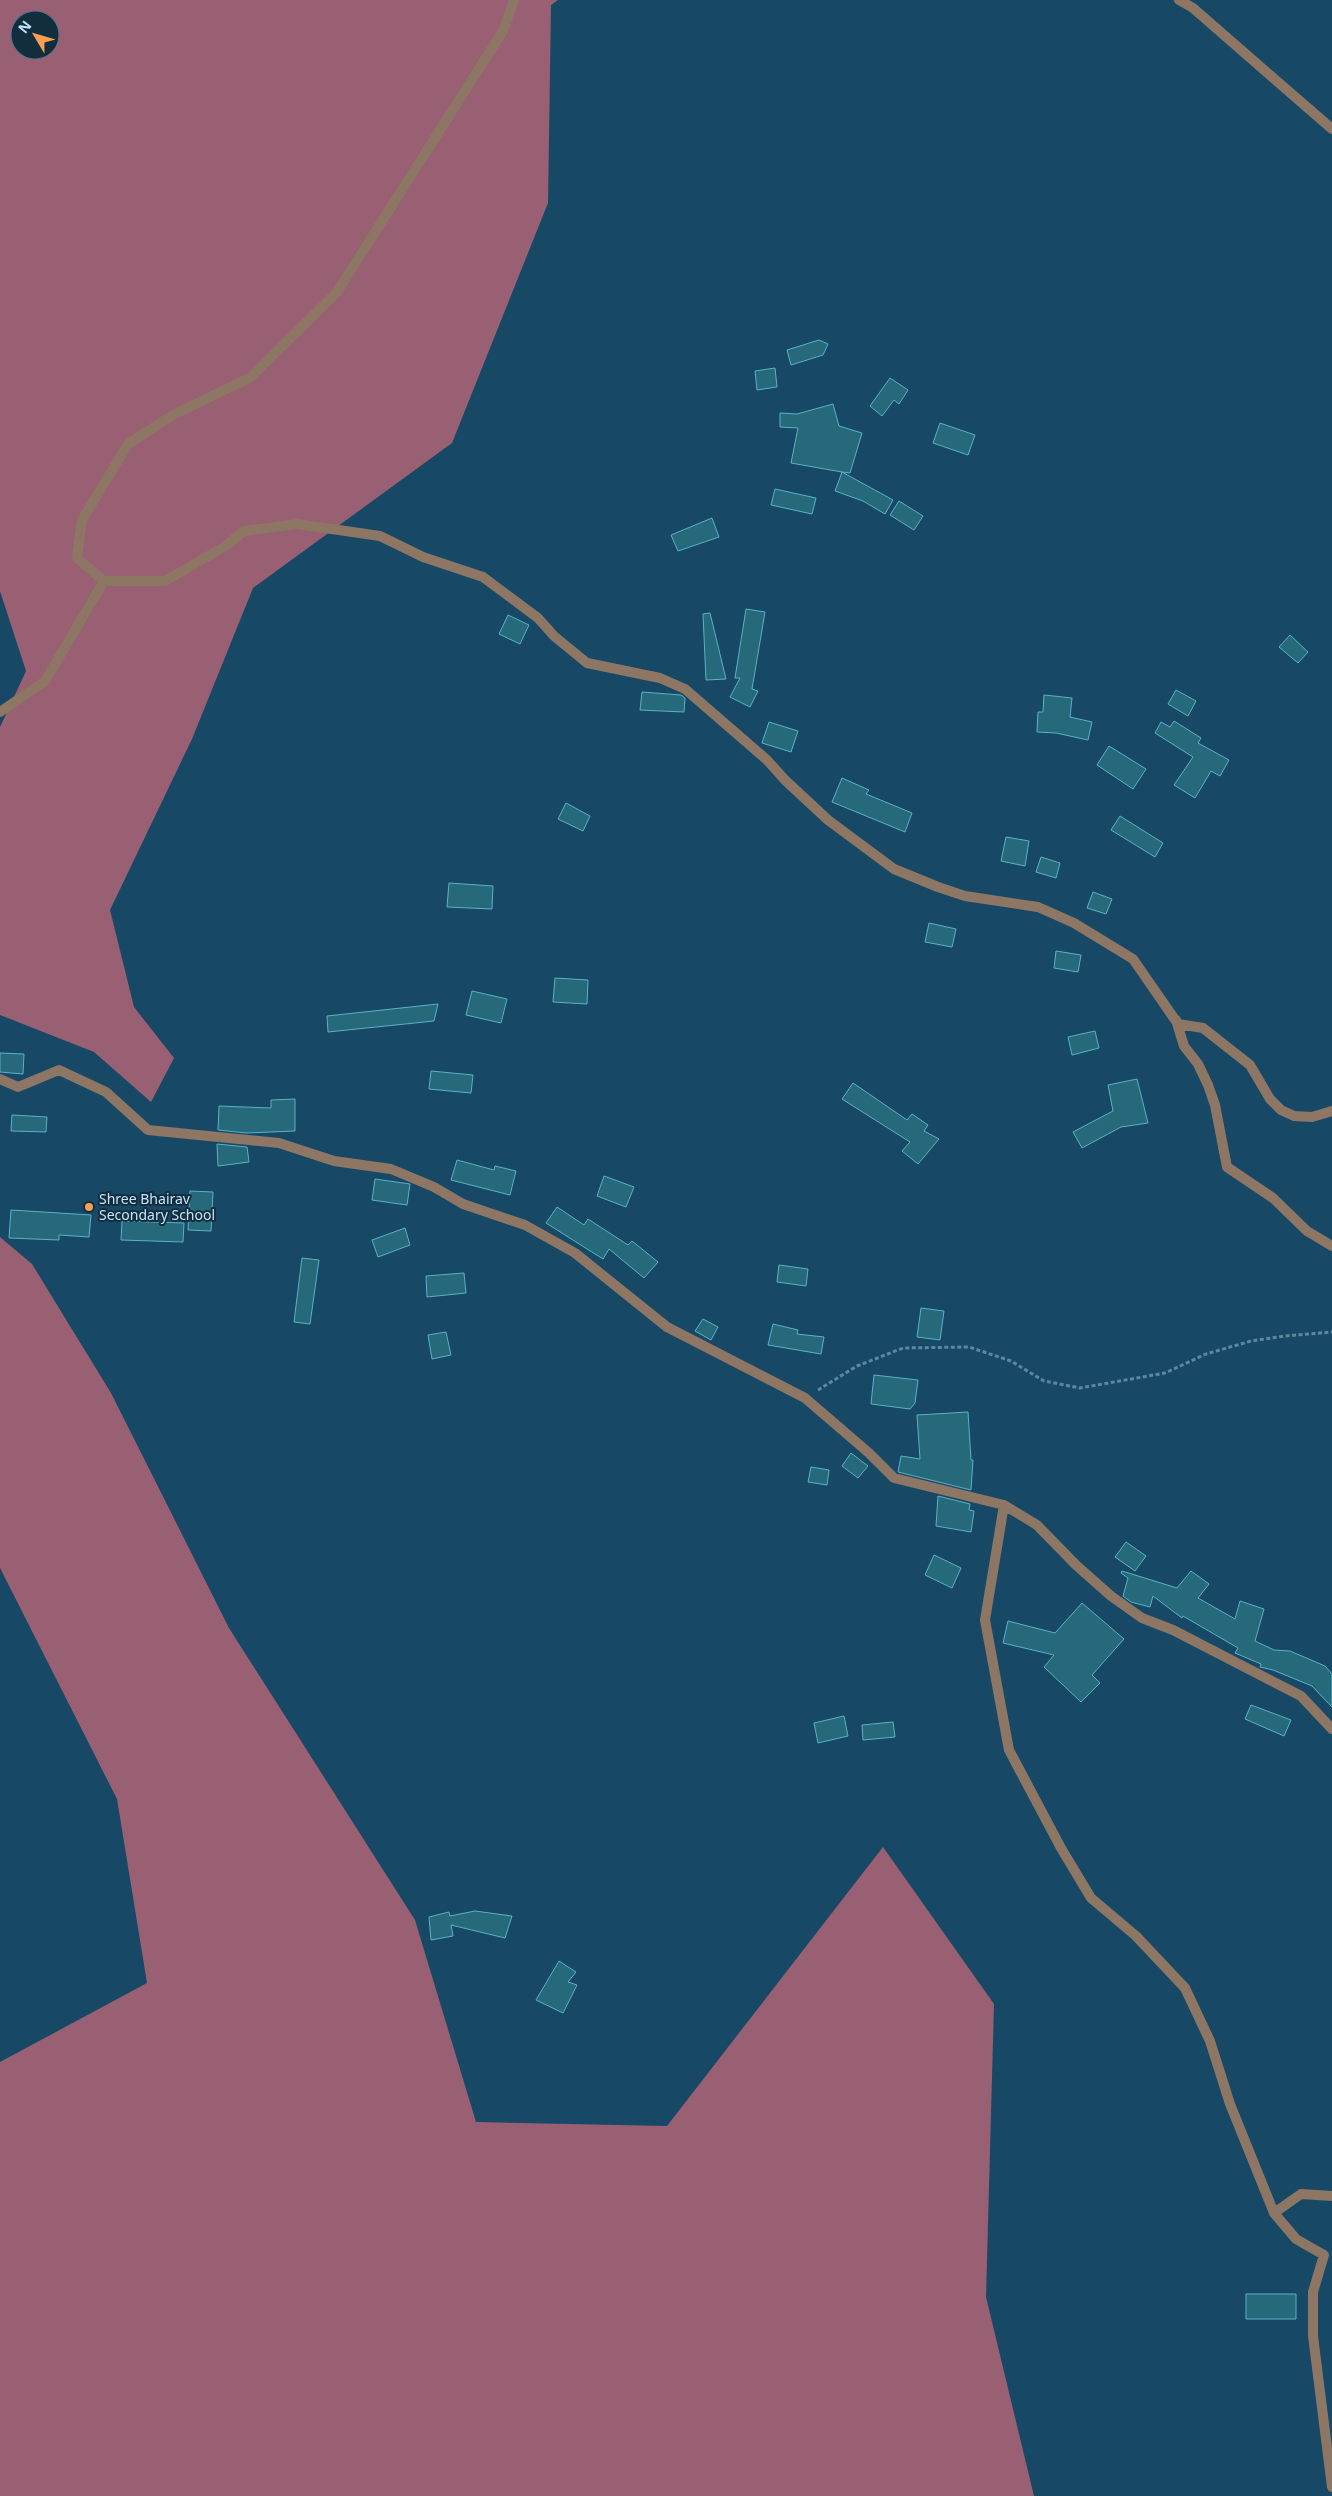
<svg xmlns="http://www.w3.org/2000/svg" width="1332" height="2496" font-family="'Noto Sans',sans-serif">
<rect width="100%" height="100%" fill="#174966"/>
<!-- forest -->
<path fill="#995f73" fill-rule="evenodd" d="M 0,0 L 558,0 L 551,5 L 548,203 L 452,443 L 253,588 L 192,739 L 110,910 L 134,1007 L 174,1058 L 151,1102 L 94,1052 L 0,1015 L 0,727 L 26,671 L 0,591 ZM 20,20 L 50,20 L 50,50 L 20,50 Z
M 0,1237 L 32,1264 L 111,1393 L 229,1628 L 415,1920 L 476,2122 L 667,2126 L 883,1847 L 994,2004 L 986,2297 L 1034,2496 L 0,2496 L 0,2062 L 147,1983 L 117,1799 L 0,1568 Z"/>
<!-- building -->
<path fill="#26697a" stroke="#5bb1c9" d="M 819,340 L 828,344 L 823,355 L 791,365 L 787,350 Z
M 775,368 L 777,387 L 757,390 L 755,371 Z
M 890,378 L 908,390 L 899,404 L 894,400 L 882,416 L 870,406 Z
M 833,404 L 839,426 L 862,433 L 850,473 L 842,472 L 893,500 L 885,514 L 863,501 L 835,491 L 842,472 L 791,463 L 798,428 L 780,427 L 780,413 L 797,414 Z
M 940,423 L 975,435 L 968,455 L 933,443 Z
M 775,489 L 816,498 L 812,514 L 771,505 Z
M 899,501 L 923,516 L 914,530 L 890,515 Z
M 712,518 L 719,537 L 678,551 L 671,535 Z
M 746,609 L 765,612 L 752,689 L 758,691 L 750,707 L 730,697 L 740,678 L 735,678 Z
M 710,613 L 726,679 L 706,680 L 703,614 Z
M 508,615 L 529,625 L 520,644 L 499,634 Z
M 1290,635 L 1308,652 L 1298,663 L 1279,647 Z
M 1176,690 L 1196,701 L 1188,716 L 1168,704 Z
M 642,692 L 681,695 L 685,698 L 684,712 L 640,710 Z
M 1044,695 L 1072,698 L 1070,717 L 1092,722 L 1088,740 L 1056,733 L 1037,732 L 1038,712 L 1043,712 Z
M 1174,721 L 1201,738 L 1198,743 L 1229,760 L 1220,776 L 1211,771 L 1195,798 L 1174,785 L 1193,757 L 1155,733 L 1161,722 L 1170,727 Z
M 769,722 L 798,731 L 791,752 L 762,743 Z
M 1109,746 L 1146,769 L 1133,789 L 1097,765 Z
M 842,778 L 869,790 L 866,794 L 912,813 L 905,832 L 832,802 Z
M 566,803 L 590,816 L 583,831 L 558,819 Z
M 1120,816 L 1163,843 L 1155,857 L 1111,830 Z
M 1006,837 L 1029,841 L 1025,866 L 1001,861 Z
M 1041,857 L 1060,863 L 1056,878 L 1036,872 Z
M 449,883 L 493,886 L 492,909 L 447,907 Z
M 1093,892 L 1112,899 L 1106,914 L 1087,908 Z
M 929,923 L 956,929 L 952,947 L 925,942 Z
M 1056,951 L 1081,955 L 1078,972 L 1054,968 Z
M 555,978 L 588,980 L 587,1004 L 553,1002 Z
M 472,991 L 507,999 L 501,1023 L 466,1015 Z
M 438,1004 L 434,1021 L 328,1032 L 327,1016 Z
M 1095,1031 L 1099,1048 L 1072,1055 L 1068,1037 Z
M 0,1053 L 24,1054 L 23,1074 L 0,1072 Z
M 431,1071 L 473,1075 L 471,1093 L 429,1089 Z
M 1137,1079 L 1148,1123 L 1121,1127 L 1082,1148 L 1073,1132 L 1113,1111 L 1108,1085 Z
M 853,1083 L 907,1120 L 912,1114 L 928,1125 L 924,1131 L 939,1139 L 918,1164 L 902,1151 L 910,1142 L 842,1099 Z
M 295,1099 L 295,1131 L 246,1133 L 218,1130 L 219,1106 L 271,1108 L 271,1100 Z
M 12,1115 L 47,1117 L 46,1132 L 11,1131 Z
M 217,1144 L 247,1147 L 249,1162 L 218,1166 Z
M 457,1160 L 494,1170 L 495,1166 L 516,1171 L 510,1195 L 451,1180 Z
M 604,1176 L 634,1187 L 626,1207 L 597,1196 Z
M 375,1179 L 410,1184 L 407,1205 L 372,1200 Z
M 190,1191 L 213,1192 L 211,1231 L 188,1230 Z
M 557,1207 L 584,1225 L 588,1219 L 628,1245 L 632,1241 L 658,1262 L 644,1278 L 609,1249 L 603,1259 L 546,1223 Z
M 11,1210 L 91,1215 L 89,1237 L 59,1235 L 59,1240 L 9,1238 Z
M 122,1221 L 184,1223 L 183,1242 L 121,1240 Z
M 405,1228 L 410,1245 L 378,1257 L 372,1240 Z
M 302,1258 L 319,1260 L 310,1324 L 294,1322 Z
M 779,1265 L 808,1269 L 806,1286 L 777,1282 Z
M 464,1273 L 466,1293 L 427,1297 L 426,1276 Z
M 921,1308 L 944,1311 L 940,1340 L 917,1337 Z
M 703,1319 L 718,1327 L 711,1340 L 695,1331 Z
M 773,1324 L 798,1330 L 797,1334 L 824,1337 L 821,1354 L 768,1345 Z
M 446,1332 L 451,1355 L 432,1359 L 428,1335 Z
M 874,1375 L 918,1380 L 915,1403 L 910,1409 L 871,1404 Z
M 968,1412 L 971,1460 L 973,1460 L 971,1490 L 898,1472 L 901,1456 L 920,1459 L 917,1415 Z
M 851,1453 L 868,1466 L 858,1478 L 842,1466 Z
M 811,1467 L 829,1470 L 827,1485 L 808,1482 Z
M 938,1496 L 970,1504 L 969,1510 L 974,1511 L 971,1532 L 936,1526 Z
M 1126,1542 L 1146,1556 L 1135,1571 L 1115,1557 Z
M 934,1555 L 961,1568 L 952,1588 L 925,1575 Z
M 1122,1571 L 1177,1588 L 1191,1571 L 1209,1584 L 1198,1598 L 1235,1619 L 1240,1601 L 1264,1609 L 1255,1641 L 1274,1650 L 1290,1651 L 1325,1666 L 1332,1674 L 1332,1707 L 1312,1686 L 1273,1670 L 1260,1667 L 1261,1664 L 1235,1653 L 1238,1648 L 1183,1616 L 1182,1618 L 1153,1596 L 1150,1607 L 1131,1602 L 1123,1596 L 1128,1578 L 1121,1573 Z
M 1082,1603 L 1124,1639 L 1092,1675 L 1100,1683 L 1081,1702 L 1044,1667 L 1054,1655 L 1003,1643 L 1008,1621 L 1055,1633 Z
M 1251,1705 L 1291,1720 L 1284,1736 L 1245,1719 Z
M 844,1716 L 848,1736 L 818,1743 L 814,1723 Z
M 893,1722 L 895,1737 L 863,1740 L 862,1725 Z
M 475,1911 L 512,1916 L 505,1938 L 451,1925 L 453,1936 L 431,1940 L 429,1917 L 449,1912 L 450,1916 Z
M 559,1961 L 576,1972 L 568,1982 L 577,1985 L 563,2013 L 536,2000 Z
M 1246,2294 L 1296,2294 L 1296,2319 L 1246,2319 Z"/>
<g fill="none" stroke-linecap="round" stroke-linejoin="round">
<!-- path -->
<path stroke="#5c87a1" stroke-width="3" stroke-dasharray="4 2.5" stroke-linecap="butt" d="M 818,1390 L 857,1366 L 903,1348 L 969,1347 L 1011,1361 L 1044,1381 L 1080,1388 L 1165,1373 L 1206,1354 L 1251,1341 L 1285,1336 L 1332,1332"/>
<!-- street -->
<path stroke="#8e7664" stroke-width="10" d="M 514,0 L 503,31 L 337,292 L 251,377 L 173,415 L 128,444 L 82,520 L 77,558 L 104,581 L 165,581 L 224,547 L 244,531 L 297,524 L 380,536 L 423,557 L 483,577 L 538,618 L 554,636 L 587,663 L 660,678 L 685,689 L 767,760 L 785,780 L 828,820 L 894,869 L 938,887 L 965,896 L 1038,907 L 1074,923 L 1133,959 L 1178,1024 L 1203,1028 L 1250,1065 L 1270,1099 L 1281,1110 L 1294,1116 L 1312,1117 L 1332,1111
M 1179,0 L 1193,8 L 1332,129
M 0,712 L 45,681 L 104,581
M 1176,1020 L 1184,1046 L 1198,1064 L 1208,1085 L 1215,1105 L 1227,1167 L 1273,1198 L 1307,1231 L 1332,1246
M 0,1079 L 18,1087 L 59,1070 L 106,1092 L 148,1130 L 279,1143 L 334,1161 L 391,1169 L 434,1187 L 463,1204 L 525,1225 L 575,1253 L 667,1327 L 805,1398 L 869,1453 L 894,1478 L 1004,1505 L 1037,1525 L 1076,1565 L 1111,1596 L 1142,1618 L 1173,1630 L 1301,1696 L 1332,1729
M 1004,1505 L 985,1620 L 1009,1750 L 1061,1848 L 1091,1898 L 1136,1936 L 1185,1988 L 1210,2041 L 1230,2104 L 1274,2213 L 1296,2239 L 1324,2255 L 1313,2292 L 1313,2336 L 1332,2487
M 1274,2213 L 1301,2194 L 1332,2196"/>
</g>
<!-- markers -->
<circle fill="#fb9e51" stroke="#122d3e" stroke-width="2" cx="89" cy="1207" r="5"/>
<g text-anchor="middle" stroke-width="4" stroke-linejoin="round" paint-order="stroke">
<!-- poi labels -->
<g font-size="14" fill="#c5e5fb" stroke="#122d3e" text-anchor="start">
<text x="99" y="1204">Shree Bhairav<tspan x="99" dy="16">Secondary School</tspan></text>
</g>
</g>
<!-- north arrow -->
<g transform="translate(35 35) rotate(308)"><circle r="24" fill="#122d3e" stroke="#5a778a"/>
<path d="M0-4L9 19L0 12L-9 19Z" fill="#fb9e51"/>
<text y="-8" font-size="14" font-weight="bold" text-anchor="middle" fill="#c5e5fb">N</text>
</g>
</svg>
